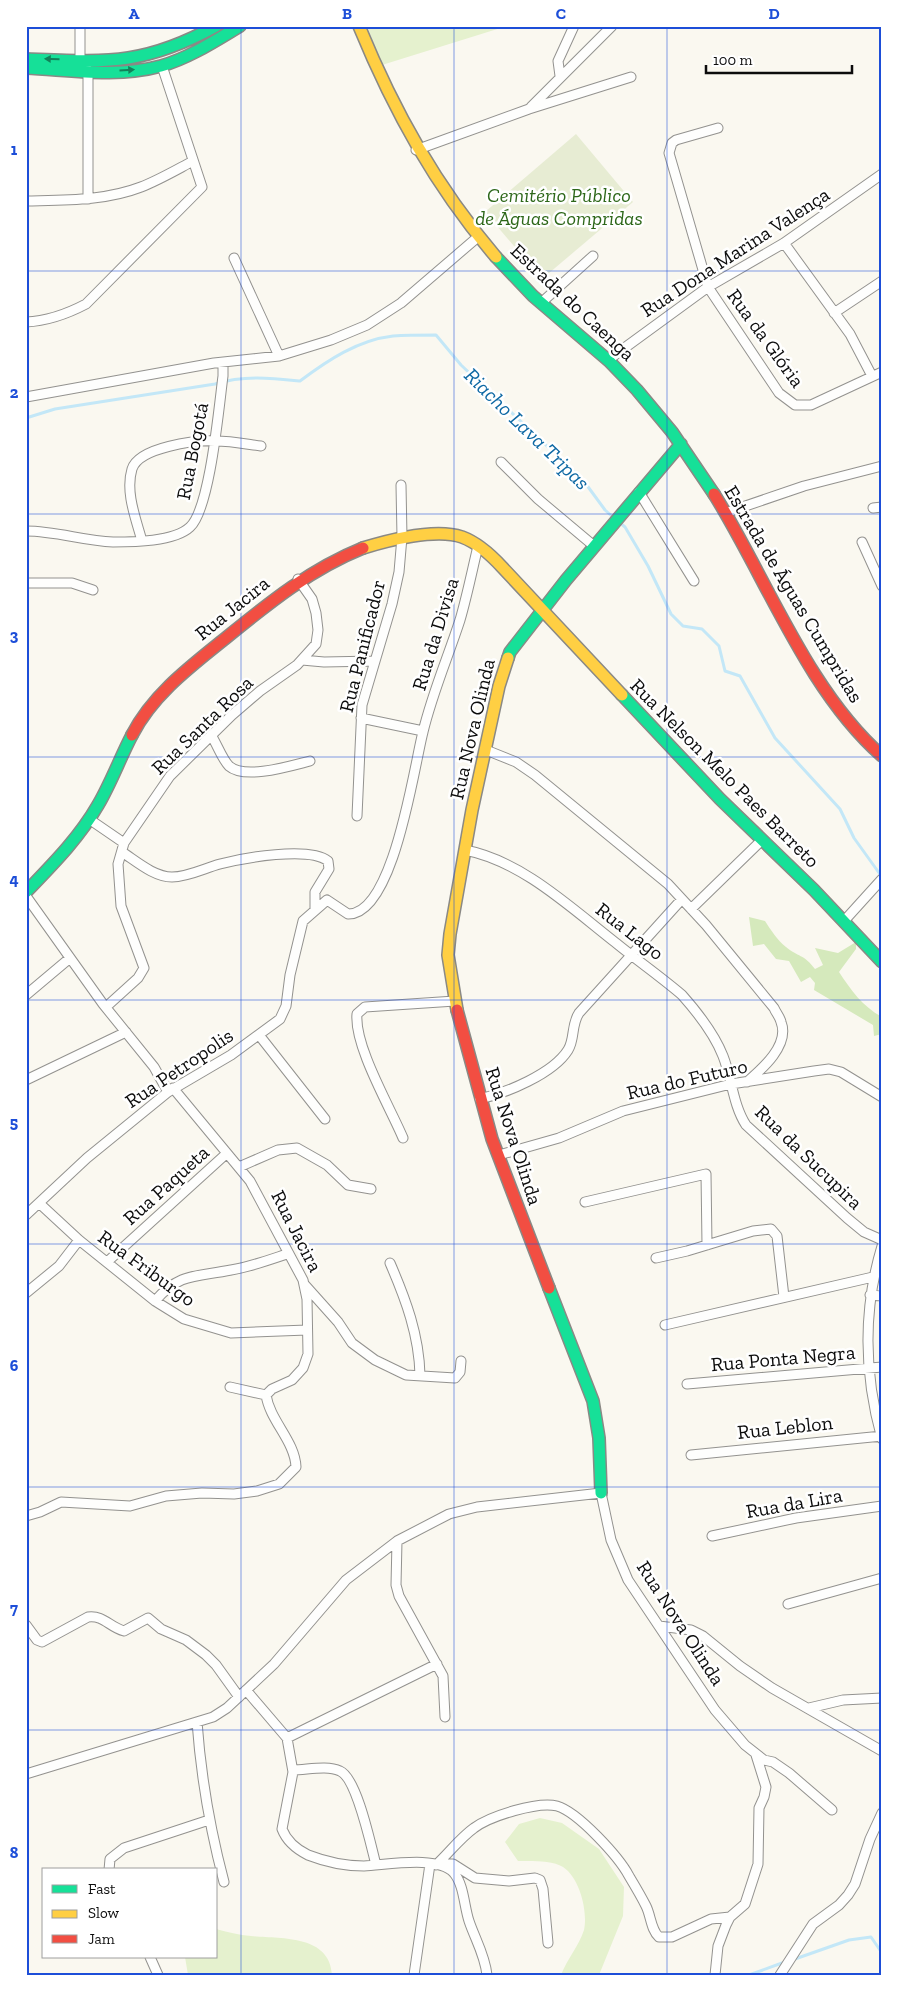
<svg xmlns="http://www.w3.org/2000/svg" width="908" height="2001" font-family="'Zilla Slab',serif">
<rect width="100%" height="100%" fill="#faf8f0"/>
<!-- green -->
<path fill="#e5f1ce" d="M 367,26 L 507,26 L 382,65 Z
M 540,1818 L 562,1823 L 599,1849 L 624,1887 L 623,1916 L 599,1975 L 561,1975 C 567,1959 579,1946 584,1930 C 588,1912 580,1878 563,1867 C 552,1860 531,1861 518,1861 L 505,1842 L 519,1824 Z
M 216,1929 C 227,1932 239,1935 251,1936 C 279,1939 330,1934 332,1975 L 188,1975 L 185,1957 L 216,1957 Z"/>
<!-- forest -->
<path fill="#d5e9bc" d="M 749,917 L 765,921 C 771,930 777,940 786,947 C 798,957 804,954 815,969 L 823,965 L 815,948 L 838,953 L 856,942 L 856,949 L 839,972 C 851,990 862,1006 882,1017 L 882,1034 L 874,1036 L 873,1025 L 814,990 L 815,983 L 810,977 L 801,982 L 789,961 L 776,959 L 764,944 L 753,946 Z"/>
<!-- cemetery -->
<path fill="#e7ecd3" d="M 576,134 L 633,202 L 542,279 L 485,212 Z"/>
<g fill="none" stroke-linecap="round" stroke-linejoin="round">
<!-- stream -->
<path stroke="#c3e7f7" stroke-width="3" d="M 26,418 L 55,409 L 215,384 C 243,375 271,378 300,381 C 328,360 358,340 393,336 C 407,335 422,335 436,335 L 461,365 L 583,480 L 605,510 L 614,518
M 619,522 L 625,527 L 648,566 L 671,614 L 683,626 L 702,629 L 719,646 L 725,671 L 740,676 L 775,738 L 840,809 L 854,838 L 882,877
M 795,1959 L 849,1940 L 871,1937 L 882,1953
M 749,1975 L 782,1963"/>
<defs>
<path id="street" d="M 80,26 L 80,60
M 88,70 L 88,199
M 560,76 L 558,61 L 574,26
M 531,107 L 612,26
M 718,128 L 676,140 L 672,143 L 669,153 L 708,287 L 779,393 L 795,405 L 811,405 L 882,372
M 416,150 L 529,109 L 631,77
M 26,201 C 65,200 105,201 141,187 C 159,180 176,170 193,161
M 784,243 L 850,334 L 872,376
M 234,258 L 279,356
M 541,303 L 593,256
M 834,313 L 882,281
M 26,322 C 48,321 67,314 86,304 L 202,187 L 162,66
M 608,360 L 708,287 L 784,243 L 882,174
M 26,397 L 214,363 L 279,356 L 331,340 L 367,325 L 401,303 L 479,236
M 501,462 L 538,499 L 594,546
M 639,492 L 694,581
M 873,508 L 882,507
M 725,513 L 804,486 L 882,466
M 26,531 C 56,531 84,541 113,542 C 133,542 174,542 190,527 C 210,509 219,406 223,376 L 223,362
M 142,541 C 136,519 125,492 132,469 C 139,447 196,440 215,441 C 231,441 246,444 261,446
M 862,542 L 882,586
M 26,583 L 72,583 L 93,590
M 302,660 L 324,662 L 375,661
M 361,718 L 423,731
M 211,735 C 217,744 222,759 229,766 C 245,780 290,766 310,761
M 486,750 L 516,762 L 535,775 L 668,884 L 706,925 L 774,1008 C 776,1013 780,1017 781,1022 C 790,1045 762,1069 747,1082
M 357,816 L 362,705 L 392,604 L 399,572 L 402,537 L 401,485
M 89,819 L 124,843
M 465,850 C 522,861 571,908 616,943 C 638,961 661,977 682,995 C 698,1013 714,1033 723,1056 C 732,1079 733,1105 746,1125 L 847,1218 L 864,1232 L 882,1240
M 122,852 C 136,861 154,877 172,877 C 188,877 205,868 220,864 C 243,858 309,846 328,861 L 329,869 L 315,892 L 315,909
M 26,896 L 103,1004 L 154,1067 L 168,1092
M 691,909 L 762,840
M 844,921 L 882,879
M 26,995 L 70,958
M 106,1007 L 138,978 L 144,968 L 121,906 L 118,864 L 124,843 L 170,776 L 232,715 L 260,691 L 297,665 L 316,644 L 318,630 L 316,613 L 312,599 L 298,579
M 259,1035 L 325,1119
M 26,1080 L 126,1032
M 480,1099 C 506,1093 553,1074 568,1050 C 575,1039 571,1025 579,1013 L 682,899
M 403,1138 C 390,1107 354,1046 357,1014 L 365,1007 L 455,1001
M 499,1155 L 559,1138 L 623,1111 L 731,1084 L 814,1071 L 829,1069 L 841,1072 L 882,1097
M 239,1167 L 278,1150 L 297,1148 L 327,1165 L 348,1185 L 371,1189
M 585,1202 L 706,1174 L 707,1245
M 39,1203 L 79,1240 L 155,1301 L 184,1319 L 231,1333 L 307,1330
M 26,1215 L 87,1158 L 168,1092 L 231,1055 L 280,1019 L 286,1006 L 290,975 L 303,921 L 327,900 L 348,914 C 394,915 414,766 423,732 C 432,694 448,657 460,620 C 467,596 472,571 478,546
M 882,1246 C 863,1309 864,1375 882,1439
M 656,1258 L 687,1251 L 753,1231 L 771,1229 L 777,1236 L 784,1297
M 107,1262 L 226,1154
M 390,1263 C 406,1300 419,1335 420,1375
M 304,1284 L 338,1322 L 352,1343 L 375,1360 L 406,1375 L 455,1378 L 460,1372 L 461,1361
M 26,1293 L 59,1266 L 79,1240
M 870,1295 L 882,1296
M 155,1301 C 180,1272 197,1277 231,1270 C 250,1267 269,1260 287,1254
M 665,1325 L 873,1277
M 687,1384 L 882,1367
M 230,1387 L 266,1395
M 691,1455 L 882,1436
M 26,1516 L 40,1512 L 61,1502 L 130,1506 L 166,1496 L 202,1493 L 234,1494 L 257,1491 L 279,1484 L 296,1467 C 295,1441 270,1421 266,1395 L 272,1389 L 292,1380 L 303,1368 L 308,1354 L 307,1299 L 303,1280 L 250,1181 L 173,1088
M 712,1536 L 796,1518 L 882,1506
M 397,1541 L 396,1585 L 399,1596 L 443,1676 L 445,1717
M 788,1604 L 882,1578
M 26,1625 L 37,1640 L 42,1642 L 88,1617 C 104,1615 109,1627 124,1631 L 148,1618 L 161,1629 L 186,1640 L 206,1655 L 216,1665 L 239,1697
M 659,1626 L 691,1630 L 703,1636 L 740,1666 L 772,1688 L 882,1751
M 437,1664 L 287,1738 L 293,1772 L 282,1829 C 287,1842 296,1849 308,1855 C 326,1862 345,1866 364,1866 C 387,1865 438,1855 454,1873 C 464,1885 464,1906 469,1921 C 475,1939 485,1955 487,1975
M 246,1690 L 287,1738
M 809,1708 L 843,1700 L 882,1698
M 197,1722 C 201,1777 210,1829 224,1882
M 293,1770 C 307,1770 327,1765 340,1771 C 357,1778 371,1846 376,1865
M 26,1774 L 213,1717 L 227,1708 L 274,1664 L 346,1580 L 397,1541 L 449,1514 L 477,1507 L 601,1493 L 611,1540 L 628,1580 L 715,1710 L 745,1745 L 764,1760 L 773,1762 L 789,1773 L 832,1810
M 441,1864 L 453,1864 L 475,1878 L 509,1881 L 535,1878 L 540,1880 L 543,1889 L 548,1943
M 436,1865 C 449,1853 460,1838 474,1828 C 490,1816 538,1801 557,1806 C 578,1812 619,1857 629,1876 C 635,1886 641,1896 646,1906 C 651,1916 651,1930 659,1937 L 672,1937 L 711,1919 L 730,1917
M 109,1870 L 110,1859 L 124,1848 L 209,1820
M 150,1957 L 158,1975
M 414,1975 L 430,1864
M 715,1975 L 718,1946 L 726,1925 L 730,1917 L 745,1904 L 758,1864 L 759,1808 L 764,1797 L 766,1787 L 756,1755
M 780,1975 L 813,1924 L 839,1905 L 848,1895 L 855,1884 L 870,1839 L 882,1813"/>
<path id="fast" d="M 26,59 C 106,62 143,66 216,26
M 26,68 C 70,70 117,78 161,66 C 189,58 215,41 240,26
M 496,257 L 533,296 L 609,361 L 637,390 L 672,432 L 714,494
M 508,658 L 510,652 L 566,580 L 681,444
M 622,695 L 720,799 L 814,890 L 882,962
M 26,892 C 52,865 79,838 98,805 C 111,783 120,758 132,735
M 549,1288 L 593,1401 L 599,1438 L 601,1493"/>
<path id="slow" d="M 359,26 C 394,111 436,187 496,257
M 363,548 C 389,540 436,528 462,537 C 478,543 491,555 502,567 L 622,695
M 457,1010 L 448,955 L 450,934 L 472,810 L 499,686 L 508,658"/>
<path id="jam" d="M 714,494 C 767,579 807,690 882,756
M 132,735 C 153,694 191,666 227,637 C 270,602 311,569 363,548
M 457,1010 L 492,1139 L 549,1288"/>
</defs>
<!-- street casing -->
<use href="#street" stroke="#93928f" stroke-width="11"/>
<!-- fast casing -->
<use href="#fast" stroke="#8a8985" stroke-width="14"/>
<!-- slow casing -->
<use href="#slow" stroke="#8a8985" stroke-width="14"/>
<!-- jam casing -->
<use href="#jam" stroke="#8a8985" stroke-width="14"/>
<!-- street -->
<use href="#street" stroke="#fefefd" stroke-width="9"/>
<!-- fast -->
<use href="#fast" stroke="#16e098" stroke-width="11"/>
<!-- slow -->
<use href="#slow" stroke="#ffcf43" stroke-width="11"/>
<!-- jam -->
<use href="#jam" stroke="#f24e42" stroke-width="11"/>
</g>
<!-- one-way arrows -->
<defs><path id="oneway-solid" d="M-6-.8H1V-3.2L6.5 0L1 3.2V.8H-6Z" transform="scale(1.25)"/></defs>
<g fill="#128159">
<use href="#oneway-solid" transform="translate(52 59) rotate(-178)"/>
<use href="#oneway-solid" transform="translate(127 70) rotate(-3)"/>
</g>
<!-- grid -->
<path fill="none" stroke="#1d4ed8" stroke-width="1" stroke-opacity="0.55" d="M 241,26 L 241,1975M 454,26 L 454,1975M 667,26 L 667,1975M 26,271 L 882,271M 26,514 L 882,514M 26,757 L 882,757M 26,1000 L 882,1000M 26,1244 L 882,1244M 26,1487 L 882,1487M 26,1730 L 882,1730"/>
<g text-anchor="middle" stroke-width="5" stroke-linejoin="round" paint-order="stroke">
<!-- park labels -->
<g font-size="20" font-style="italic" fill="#2d6719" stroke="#fff">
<text x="559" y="202">Cemitério Público<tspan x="559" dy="23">de Águas Compridas</tspan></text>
</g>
<!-- street labels -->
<g font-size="20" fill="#0c0c0c" stroke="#fff">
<text transform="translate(735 252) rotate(-33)" y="7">Rua Dona Marina Valença</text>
<text transform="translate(573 302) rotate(43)" y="7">Estrada do Caenga</text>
<text transform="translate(766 338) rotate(54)" y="7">Rua da Glória</text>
<text transform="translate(192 451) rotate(-79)" y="7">Rua Bogotá</text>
<text transform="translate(794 594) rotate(59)" y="7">Estrada de Águas Cumpridas</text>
<text transform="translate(232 608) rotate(-39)" y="7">Rua Jacira</text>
<text transform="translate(435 634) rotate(-73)" y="7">Rua da Divisa</text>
<text transform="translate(362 646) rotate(-76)" y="7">Rua Panificador</text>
<text transform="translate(202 725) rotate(-44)" y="7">Rua Santa Rosa</text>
<text transform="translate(472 729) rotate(-77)" y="7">Rua Nova Olinda</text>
<text transform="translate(725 773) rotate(45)" y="7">Rua Nelson Melo Paes Barreto</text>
<text transform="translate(630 931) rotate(38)" y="7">Rua Lago</text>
<text transform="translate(179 1068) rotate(-34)" y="7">Rua Petropolis</text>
<text transform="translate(687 1079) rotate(-13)" y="7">Rua do Futuro</text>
<text transform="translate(514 1136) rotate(72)" y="7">Rua Nova Olinda</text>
<text transform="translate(809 1157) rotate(44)" y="7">Rua da Sucupira</text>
<text transform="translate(166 1185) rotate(-42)" y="7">Rua Paqueta</text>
<text transform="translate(297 1231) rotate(63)" y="7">Rua Jacira</text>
<text transform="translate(147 1268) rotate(36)" y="7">Rua Friburgo</text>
<text transform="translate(783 1358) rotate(-5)" y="7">Rua Ponta Negra</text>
<text transform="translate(785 1427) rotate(-6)" y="7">Rua Leblon</text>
<text transform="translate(794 1503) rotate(-10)" y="7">Rua da Lira</text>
<text transform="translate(681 1623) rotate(57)" y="7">Rua Nova Olinda</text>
</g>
<!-- water labels -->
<g font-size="21" font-style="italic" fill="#0f69a4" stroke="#fff">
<text transform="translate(527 429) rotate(44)" y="7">Riacho Lava Tripas</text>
</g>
</g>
<!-- border -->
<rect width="908" height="2001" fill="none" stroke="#ffffff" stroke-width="55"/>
<!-- legend -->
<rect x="42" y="1868" width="175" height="90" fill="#ffffff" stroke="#9e9e9e"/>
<rect x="52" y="1885" width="25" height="8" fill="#16e098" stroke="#9e9e9e"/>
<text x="88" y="1894" font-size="15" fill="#0c0c0c">Fast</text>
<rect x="52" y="1910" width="25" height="8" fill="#ffcf43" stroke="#9e9e9e"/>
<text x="88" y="1918" font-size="15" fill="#0c0c0c">Slow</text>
<rect x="52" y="1935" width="25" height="8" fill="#f24e42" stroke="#9e9e9e"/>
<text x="88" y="1944" font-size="15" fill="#0c0c0c">Jam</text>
<!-- scale -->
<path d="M706 65v8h146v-8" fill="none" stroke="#0c0c0c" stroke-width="2.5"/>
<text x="713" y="65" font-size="15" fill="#0c0c0c" stroke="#ffffff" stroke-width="4" paint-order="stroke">100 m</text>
<rect x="28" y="28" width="852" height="1946" fill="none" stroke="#1d4ed8" stroke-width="2"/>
<g font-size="16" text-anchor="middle" font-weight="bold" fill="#1d4ed8">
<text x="134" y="19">A</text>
<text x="347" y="19">B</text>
<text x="561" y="19">C</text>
<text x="774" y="19">D</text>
<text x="14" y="155">1</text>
<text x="14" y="398">2</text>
<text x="14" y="641">3</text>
<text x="14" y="885">4</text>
<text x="14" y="1128">5</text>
<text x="14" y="1371">6</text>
<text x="14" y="1614">7</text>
<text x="14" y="1858">8</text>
</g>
</svg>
